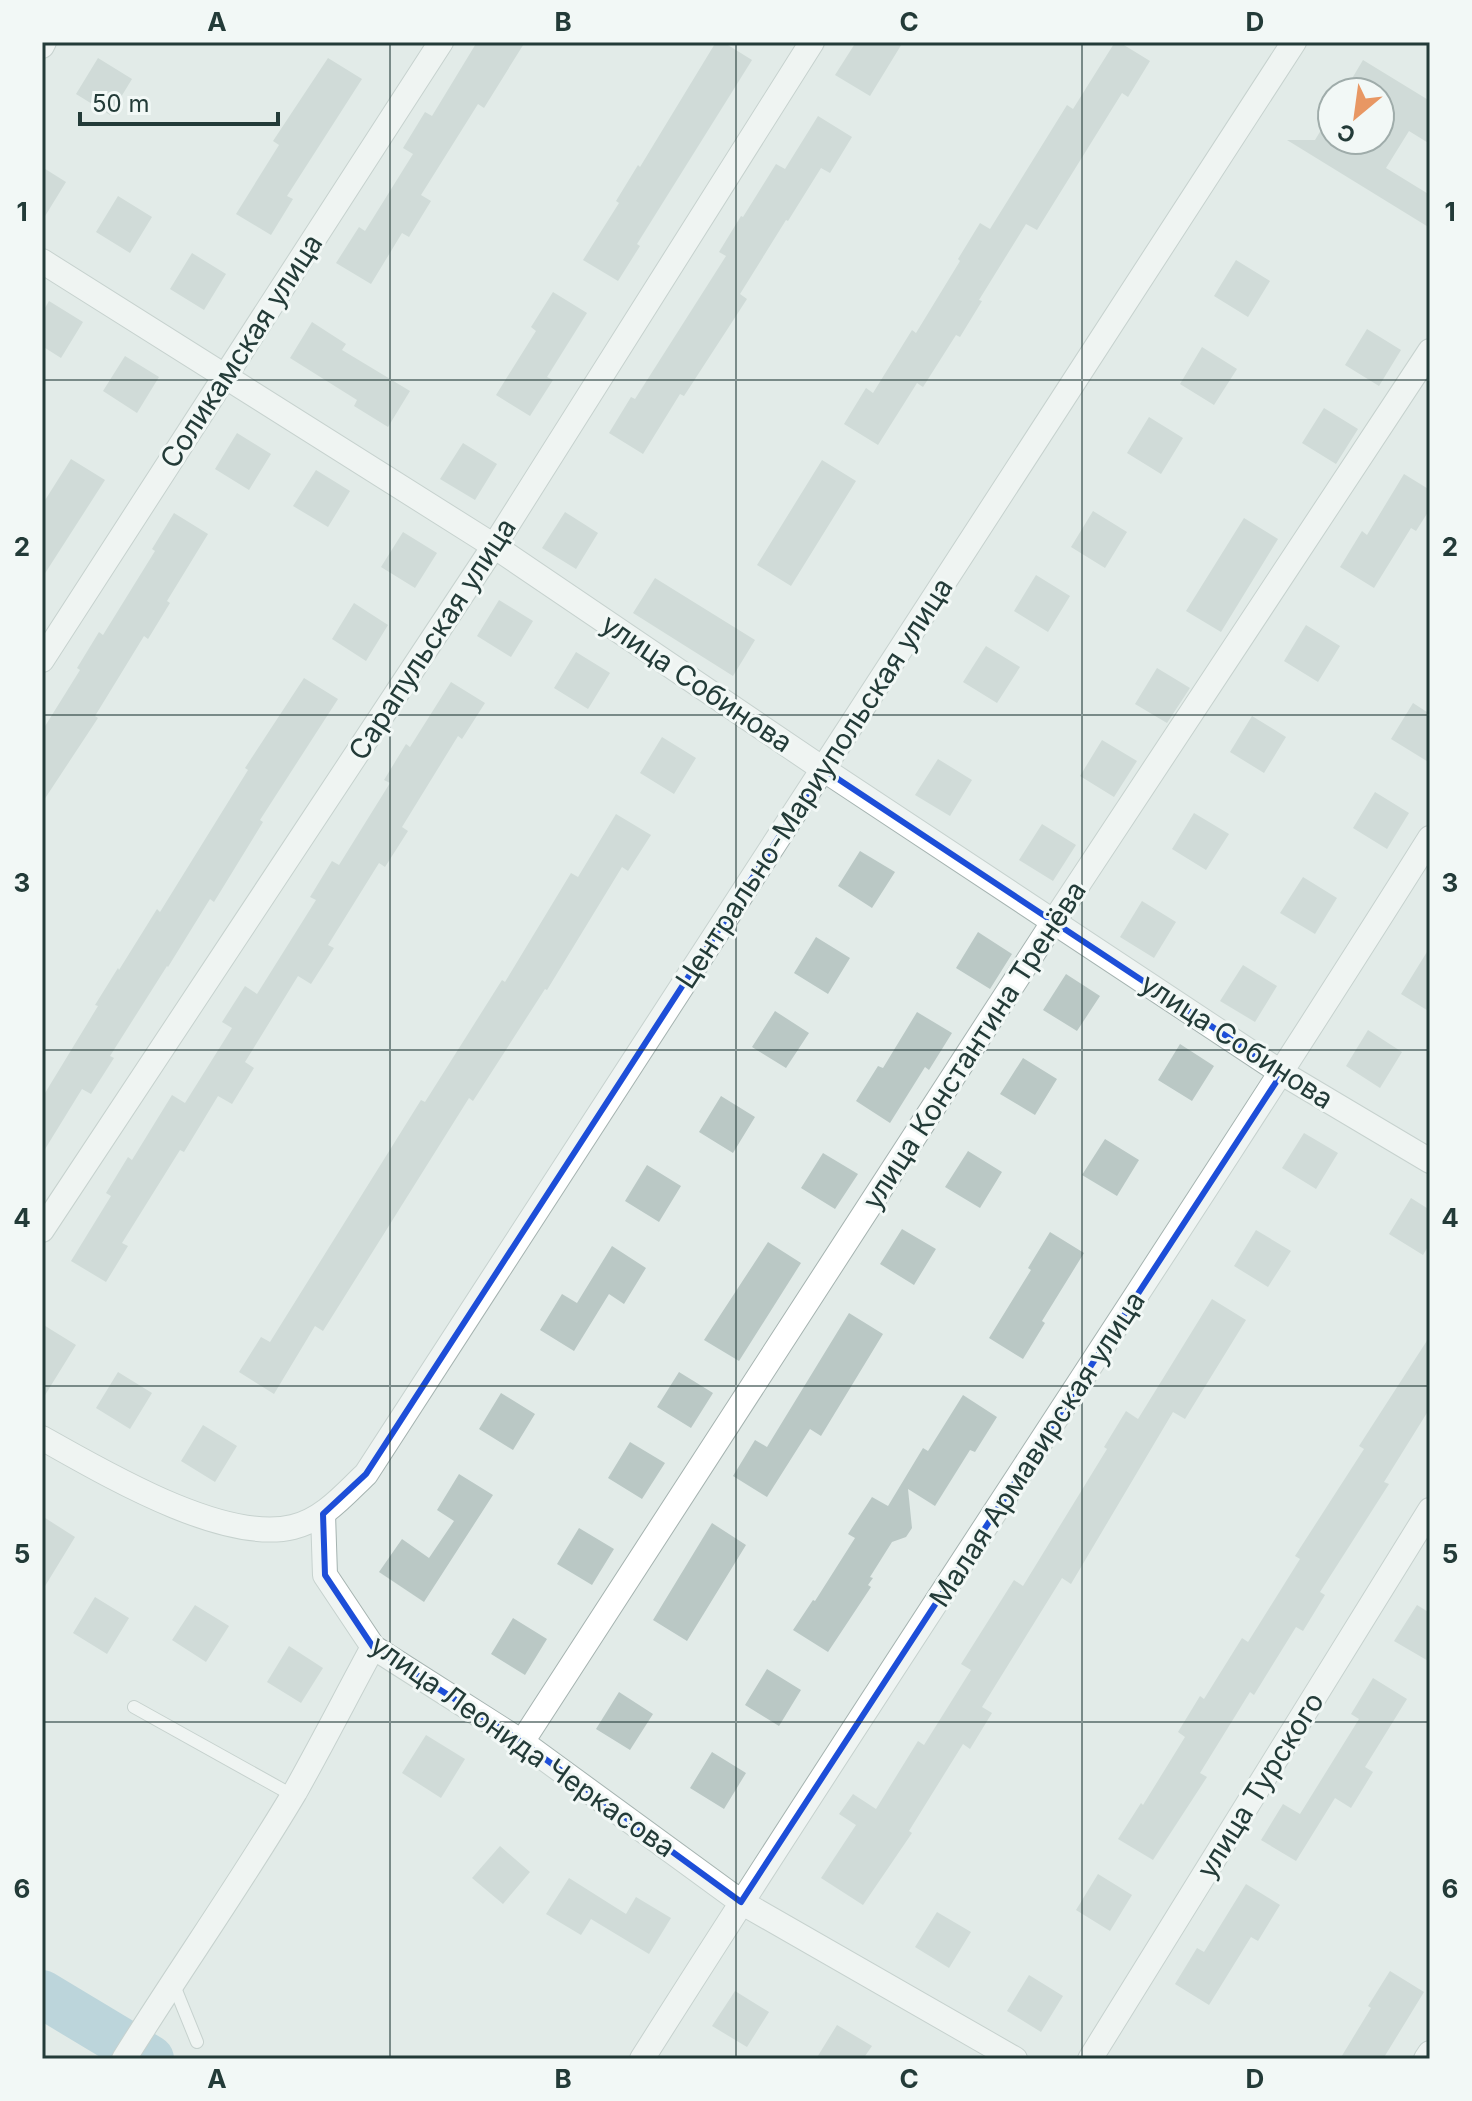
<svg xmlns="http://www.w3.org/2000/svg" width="1472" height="2101" font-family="Inter,sans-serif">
<rect width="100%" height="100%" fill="#e2ebe8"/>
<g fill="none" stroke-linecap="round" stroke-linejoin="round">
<!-- river -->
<path stroke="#8ebacc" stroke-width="48" d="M 42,1994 L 150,2059"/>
</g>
<!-- building -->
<path fill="#bac8c5" d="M 477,42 L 525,42 L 484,108 L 478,104 L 421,195 L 431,201 L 409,237 L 402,233 L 371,284 L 336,263 L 359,227 L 365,231 L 413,154 L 403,148 L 425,112 L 432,116 Z
M 716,42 L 723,42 L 752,60 L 637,244 L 640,246 L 618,281 L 583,260 L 619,203 L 616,201 L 638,165 L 640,167 Z
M 856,42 L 903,42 L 870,96 L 835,75 Z
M 1115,42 L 1119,42 L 1150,61 L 1128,97 L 1122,93 L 1037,230 L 1026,224 L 979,300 L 982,301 L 960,337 L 956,335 L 923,387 L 917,383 L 878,445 L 844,424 L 866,388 L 873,393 L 912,330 L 916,333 L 960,261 L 958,259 L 980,223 L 990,229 L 1067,105 L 1073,109 Z
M 98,58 L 132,79 L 110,115 L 76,94 Z
M 328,58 L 362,79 L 287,196 L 293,199 L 271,235 L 236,214 L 279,145 L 273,141 Z
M 1363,60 L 1430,101 L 1430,144 L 1409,131 L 1386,168 L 1430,195 L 1430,228 L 1287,140 L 1315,140 L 1332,112 L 1332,140 L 1380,140 L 1380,92 L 1344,92 Z
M 818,116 L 852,137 L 830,173 L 821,168 L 788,221 L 786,220 L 740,294 L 747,299 L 684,396 L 680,394 L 643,454 L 609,433 L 631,397 L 635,399 L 726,256 L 719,252 L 741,216 L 743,217 L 776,164 L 785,169 Z
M 42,167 L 66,182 L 42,221 Z
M 118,196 L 152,217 L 130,253 L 96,232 Z
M 192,253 L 226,274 L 204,310 L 170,289 Z
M 1236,260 L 1270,281 L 1248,317 L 1214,296 Z
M 553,292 L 587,313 L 547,377 L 553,380 L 530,416 L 496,395 L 536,331 L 531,327 Z
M 49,301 L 83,322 L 61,358 L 42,346 L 42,313 Z
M 312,322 L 346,344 L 342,350 L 410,391 L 388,427 L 354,406 L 357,400 L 290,358 Z
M 1367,329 L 1401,350 L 1379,386 L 1345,365 Z
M 1202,347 L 1237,369 L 1214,405 L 1180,384 Z
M 125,356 L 159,377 L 137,413 L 103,391 Z
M 1324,408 L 1358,429 L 1336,464 L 1302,443 Z
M 1149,417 L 1183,438 L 1161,474 L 1127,453 Z
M 237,433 L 271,454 L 249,490 L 215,469 Z
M 463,443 L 497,464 L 475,500 L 440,479 Z
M 71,459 L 105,480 L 42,578 L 42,505 Z
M 822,460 L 856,481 L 791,586 L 757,565 Z
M 316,470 L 350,491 L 328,527 L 293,506 Z
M 1404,474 L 1430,490 L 1430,509 L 1416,531 L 1411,528 L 1374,588 L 1340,567 L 1362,531 L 1367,535 Z
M 1093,511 L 1127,532 L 1105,568 L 1071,547 Z
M 565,512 L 598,533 L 576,569 L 542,548 Z
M 174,513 L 208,534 L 167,601 L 170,603 L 148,639 L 144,636 L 95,716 L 98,718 L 42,803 L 42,731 L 80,670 L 77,668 L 99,632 L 103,635 L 155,551 L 152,549 Z
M 1244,518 L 1278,539 L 1221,632 L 1186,611 Z
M 403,532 L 437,553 L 415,588 L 381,567 Z
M 1036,575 L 1070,596 L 1048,632 L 1014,611 Z
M 655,578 L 755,640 L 733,676 L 633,613 Z
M 499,600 L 533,621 L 511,657 L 477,636 Z
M 354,603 L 388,625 L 366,661 L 332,639 Z
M 1306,625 L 1340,646 L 1318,682 L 1284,661 Z
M 986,646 L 1020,667 L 997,703 L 963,682 Z
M 576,652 L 610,673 L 588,709 L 554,688 Z
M 1157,668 L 1190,688 L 1167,723 L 1135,704 Z
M 304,678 L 338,699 L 260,820 L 263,822 L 214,902 L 210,899 L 168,967 L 167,966 L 110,1056 L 114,1058 L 91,1094 L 82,1089 L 42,1154 L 42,1098 L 98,1006 L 95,1005 L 118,968 L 119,970 L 157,909 L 160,912 L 248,770 L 245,768 Z
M 451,682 L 485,703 L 462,739 L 458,736 L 402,827 L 408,831 L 385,867 L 379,863 L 328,945 L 334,948 L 311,984 L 298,976 L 245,1062 L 254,1068 L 232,1104 L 218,1096 L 184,1152 L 180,1150 L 122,1243 L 128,1246 L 106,1282 L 71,1261 L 111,1196 L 106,1193 L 128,1157 L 132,1160 L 172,1095 L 185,1103 L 232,1028 L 222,1022 L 245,986 L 257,994 L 316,900 L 310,897 L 332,861 L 339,865 L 390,783 L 384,780 L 406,744 L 410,747 Z
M 1413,703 L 1430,714 L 1430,763 L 1391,739 Z
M 1252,716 L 1286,737 L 1264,773 L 1230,752 Z
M 662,737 L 696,758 L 674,794 L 640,773 Z
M 1102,740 L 1137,761 L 1114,797 L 1080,776 Z
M 938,759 L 972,780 L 950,816 L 915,795 Z
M 1375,792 L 1409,813 L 1387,849 L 1353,828 Z
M 1194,813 L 1229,834 L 1206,870 L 1172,849 Z
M 616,814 L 651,835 L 628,871 L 622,867 L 547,990 L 545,989 L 473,1101 L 469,1098 L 323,1331 L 315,1326 L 274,1394 L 239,1372 L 261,1337 L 270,1342 L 421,1100 L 425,1102 L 502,980 L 505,982 L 571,873 L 578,877 Z
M 1042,824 L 1076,845 L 1053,881 L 1019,860 Z
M 860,851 L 895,872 L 872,908 L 838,886 Z
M 1303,877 L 1337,898 L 1315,934 L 1280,913 Z
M 1142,901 L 1176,922 L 1154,958 L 1120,937 Z
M 978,932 L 1012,954 L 990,989 L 956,968 Z
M 816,937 L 850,958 L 828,994 L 794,973 Z
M 1430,947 L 1430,1012 L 1401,994 Z
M 1243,965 L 1277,986 L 1255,1022 L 1220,1001 Z
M 1066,974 L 1100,996 L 1077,1031 L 1043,1010 Z
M 775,1011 L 809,1033 L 786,1068 L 752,1047 Z
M 917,1012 L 952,1033 L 929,1070 L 925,1067 L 890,1123 L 856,1101 L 878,1066 L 883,1068 Z
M 1368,1030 L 1402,1052 L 1380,1088 L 1346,1066 Z
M 1180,1044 L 1214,1066 L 1192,1101 L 1158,1080 Z
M 1023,1058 L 1057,1079 L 1035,1115 L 1000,1094 Z
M 721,1096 L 755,1117 L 733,1153 L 699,1132 Z
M 1304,1133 L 1338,1153 L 1316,1189 L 1282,1168 Z
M 1105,1139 L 1139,1160 L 1117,1196 L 1082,1175 Z
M 968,1151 L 1002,1172 L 980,1208 L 945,1187 Z
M 823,1153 L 858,1174 L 835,1209 L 801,1188 Z
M 647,1165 L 681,1186 L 659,1222 L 625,1201 Z
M 1411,1198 L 1430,1210 L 1430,1243 L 1423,1255 L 1389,1234 Z
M 902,1229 L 936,1249 L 914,1285 L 880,1264 Z
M 1256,1230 L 1291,1251 L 1268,1287 L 1234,1266 Z
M 1050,1232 L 1084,1253 L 1042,1321 L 1045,1323 L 1023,1359 L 989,1338 L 1031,1270 L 1028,1268 Z
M 768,1242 L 801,1263 L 739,1361 L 704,1340 Z
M 612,1246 L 646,1268 L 624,1304 L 609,1294 L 574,1351 L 540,1330 L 562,1294 L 577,1303 Z
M 1212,1299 L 1246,1320 L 1185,1419 L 1173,1412 L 1071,1584 L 1062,1578 L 982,1707 L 992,1713 L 970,1749 L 963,1744 L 909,1831 L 912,1833 L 863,1905 L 821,1878 L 856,1825 L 839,1814 L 853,1794 L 876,1809 L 918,1741 L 924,1745 L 971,1670 L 961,1664 L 1014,1580 L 1023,1586 L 1107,1449 L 1104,1447 L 1126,1411 L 1138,1419 Z
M 849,1313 L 883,1334 L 821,1436 L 810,1429 L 767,1497 L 733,1476 L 755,1440 L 767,1447 Z
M 42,1324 L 76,1345 L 42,1400 Z
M 1430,1336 L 1430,1408 L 1384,1482 L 1389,1484 L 1320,1592 L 1325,1595 L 1303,1631 L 1296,1627 L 1254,1695 L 1250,1692 L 1200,1773 L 1207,1777 L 1153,1860 L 1118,1839 L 1141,1803 L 1143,1805 L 1185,1737 L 1178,1732 L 1200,1696 L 1204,1699 L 1242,1638 L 1248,1642 L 1300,1559 L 1295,1556 L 1364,1449 L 1359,1446 Z
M 118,1372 L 152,1393 L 130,1429 L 96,1408 Z
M 679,1372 L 713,1393 L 691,1428 L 657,1407 Z
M 501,1393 L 535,1414 L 513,1450 L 479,1429 Z
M 963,1395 L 997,1417 L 975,1452 L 970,1450 L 935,1506 L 908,1489 L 912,1528 L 906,1537 L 892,1542 L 870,1577 L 873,1578 L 868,1585 L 871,1587 L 828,1652 L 793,1630 L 813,1600 L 815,1601 L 855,1538 L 848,1534 L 872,1497 L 888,1506 L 923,1448 L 928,1451 Z
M 203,1425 L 237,1446 L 215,1482 L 181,1461 Z
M 630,1442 L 665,1463 L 642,1499 L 608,1478 Z
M 459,1474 L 493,1495 L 424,1602 L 379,1572 L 402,1539 L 429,1558 L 454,1521 L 437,1510 Z
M 42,1516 L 75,1537 L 42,1591 Z
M 712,1523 L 746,1545 L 687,1641 L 653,1620 Z
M 579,1528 L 614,1549 L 592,1585 L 557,1564 Z
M 95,1597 L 129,1618 L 107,1654 L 73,1633 Z
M 195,1605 L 229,1626 L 206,1662 L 172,1640 Z
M 1417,1605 L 1430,1613 L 1430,1662 L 1394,1641 Z
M 513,1618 L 547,1639 L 525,1675 L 491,1654 Z
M 289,1646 L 323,1668 L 301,1703 L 267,1682 Z
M 767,1669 L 801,1690 L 779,1726 L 745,1705 Z
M 1373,1678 L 1407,1699 L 1365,1767 L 1373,1772 L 1351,1808 L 1335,1798 L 1296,1861 L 1261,1840 L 1283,1804 L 1300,1814 L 1359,1719 L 1351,1714 Z
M 619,1692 L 653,1714 L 630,1750 L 596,1729 Z
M 426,1735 L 465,1759 L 441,1798 L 402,1773 Z
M 712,1752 L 746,1773 L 724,1809 L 690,1788 Z
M 500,1846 L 530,1872 L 503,1904 L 472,1878 Z
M 1098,1874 L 1132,1895 L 1110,1931 L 1076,1910 Z
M 569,1878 L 626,1914 L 636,1897 L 671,1918 L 649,1954 L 591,1919 L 581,1935 L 546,1914 Z
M 1246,1884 L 1280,1905 L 1258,1941 L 1251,1937 L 1209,2005 L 1175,1984 L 1197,1948 L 1204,1952 Z
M 937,1912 L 971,1932 L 949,1968 L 915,1947 Z
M 1390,1971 L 1424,1992 L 1383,2059 L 1340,2059 L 1371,2008 L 1368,2006 Z
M 1029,1975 L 1063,1996 L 1041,2032 L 1007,2011 Z
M 735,1991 L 769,2012 L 747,2047 L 712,2026 Z
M 837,2025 L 872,2046 L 863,2059 L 816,2059 Z"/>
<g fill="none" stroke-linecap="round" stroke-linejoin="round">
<defs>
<path id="service" d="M 134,1707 L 292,1795
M 173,1983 L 197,2042"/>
<path id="minor" d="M 42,46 L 44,42
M 42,261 L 494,546 L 823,769 L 1282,1073 L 1430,1161
M 42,660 L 441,42
M 42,1230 L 494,546 L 812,42
M 323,1514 L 325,1575 L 373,1647 L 522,1742 L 741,1902 L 1015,2059
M 522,1742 L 1054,921 L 1430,351
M 124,2059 C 180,1969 241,1883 295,1792 C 322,1744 347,1695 373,1647
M 642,2059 C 901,1649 1172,1248 1430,838
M 1090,2059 L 1430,1510
M 1426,2059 L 1430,2053"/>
<path id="tertiary" d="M 42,1438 C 103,1472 223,1544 293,1527 C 323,1520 344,1495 366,1474 L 1294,42"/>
</defs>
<!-- service casing -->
<use href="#service" stroke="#a5b3b0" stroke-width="14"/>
<!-- minor casing -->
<use href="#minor" stroke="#a5b3b0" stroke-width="26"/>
<!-- tertiary casing -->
<use href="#tertiary" stroke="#a5b3b0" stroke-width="26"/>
<!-- service -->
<use href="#service" stroke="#fff" stroke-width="12"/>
<!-- minor -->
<use href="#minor" stroke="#fff" stroke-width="24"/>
<!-- tertiary -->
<use href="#tertiary" stroke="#fff" stroke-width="24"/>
</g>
<!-- marked area -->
<path d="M0 0H1472V2101H0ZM 823,769 L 1282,1073 L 741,1902 L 522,1742 L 373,1647 L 325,1575 L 323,1514 L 366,1474 Z" fill="#e2ebe8" fill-opacity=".55" fill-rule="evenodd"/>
<path fill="none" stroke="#1d4ed8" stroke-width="6" stroke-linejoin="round" d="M 823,769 L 1282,1073 L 741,1902 L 522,1742 L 373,1647 L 325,1575 L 323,1514 L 366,1474 Z"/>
<!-- grid -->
<path fill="none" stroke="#233b38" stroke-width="2" stroke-opacity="0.55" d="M 390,42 L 390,2059M 736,42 L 736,2059M 1082,42 L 1082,2059M 42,380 L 1430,380M 42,715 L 1430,715M 42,1050 L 1430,1050M 42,1386 L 1430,1386M 42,1722 L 1430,1722"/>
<g text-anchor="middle" stroke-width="6" stroke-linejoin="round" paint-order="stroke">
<!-- street labels -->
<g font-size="28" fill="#233b38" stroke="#f2f8f6">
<text transform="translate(241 351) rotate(-57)" y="10">Соликамская улица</text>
<text transform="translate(432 639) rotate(-57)" y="10">Сарапульская улица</text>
<text transform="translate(697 683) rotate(34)" y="10">улица Собинова</text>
<text transform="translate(814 783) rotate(-57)" y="10">Центрально-Мариупольская улица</text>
<text transform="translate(1237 1041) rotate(33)" y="10">улица Собинова</text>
<text transform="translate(974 1045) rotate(-57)" y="10">улица Константина Тренёва</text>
<text transform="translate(1037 1449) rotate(-57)" y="10">Малая Армавирская улица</text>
<text transform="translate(523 1746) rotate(35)" y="10">улица Леонида Черкасова</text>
<text transform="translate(1260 1785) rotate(-58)" y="10">улица Турского</text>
</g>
</g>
<!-- border -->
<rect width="1472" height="2101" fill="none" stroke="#f2f8f6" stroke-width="88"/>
<!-- north arrow -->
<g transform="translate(1356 116) rotate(209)"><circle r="38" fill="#f2f8f6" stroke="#9facaa" stroke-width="2"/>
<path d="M0-6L14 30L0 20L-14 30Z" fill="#e89763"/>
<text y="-12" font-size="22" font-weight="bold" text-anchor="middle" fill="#233b38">С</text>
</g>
<!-- scale -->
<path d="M80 112v12h198v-12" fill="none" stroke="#233b38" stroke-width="4"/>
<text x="92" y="112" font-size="24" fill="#233b38" stroke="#f2f8f6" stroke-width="6" paint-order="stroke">50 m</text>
<rect x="44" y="44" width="1384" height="2013" fill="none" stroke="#233b38" stroke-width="3"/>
<g font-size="26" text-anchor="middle" font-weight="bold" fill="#233b38">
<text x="217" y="31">A</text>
<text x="563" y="31">B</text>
<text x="909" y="31">C</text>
<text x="1255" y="31">D</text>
<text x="22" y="221">1</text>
<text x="1450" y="221">1</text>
<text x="22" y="556">2</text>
<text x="1450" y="556">2</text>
<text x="22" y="892">3</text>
<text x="1450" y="892">3</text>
<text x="22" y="1227">4</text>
<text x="1450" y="1227">4</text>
<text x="22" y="1563">5</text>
<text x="1450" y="1563">5</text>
<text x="22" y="1898">6</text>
<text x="1450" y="1898">6</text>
<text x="217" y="2088">A</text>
<text x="563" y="2088">B</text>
<text x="909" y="2088">C</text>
<text x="1255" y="2088">D</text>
</g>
</svg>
